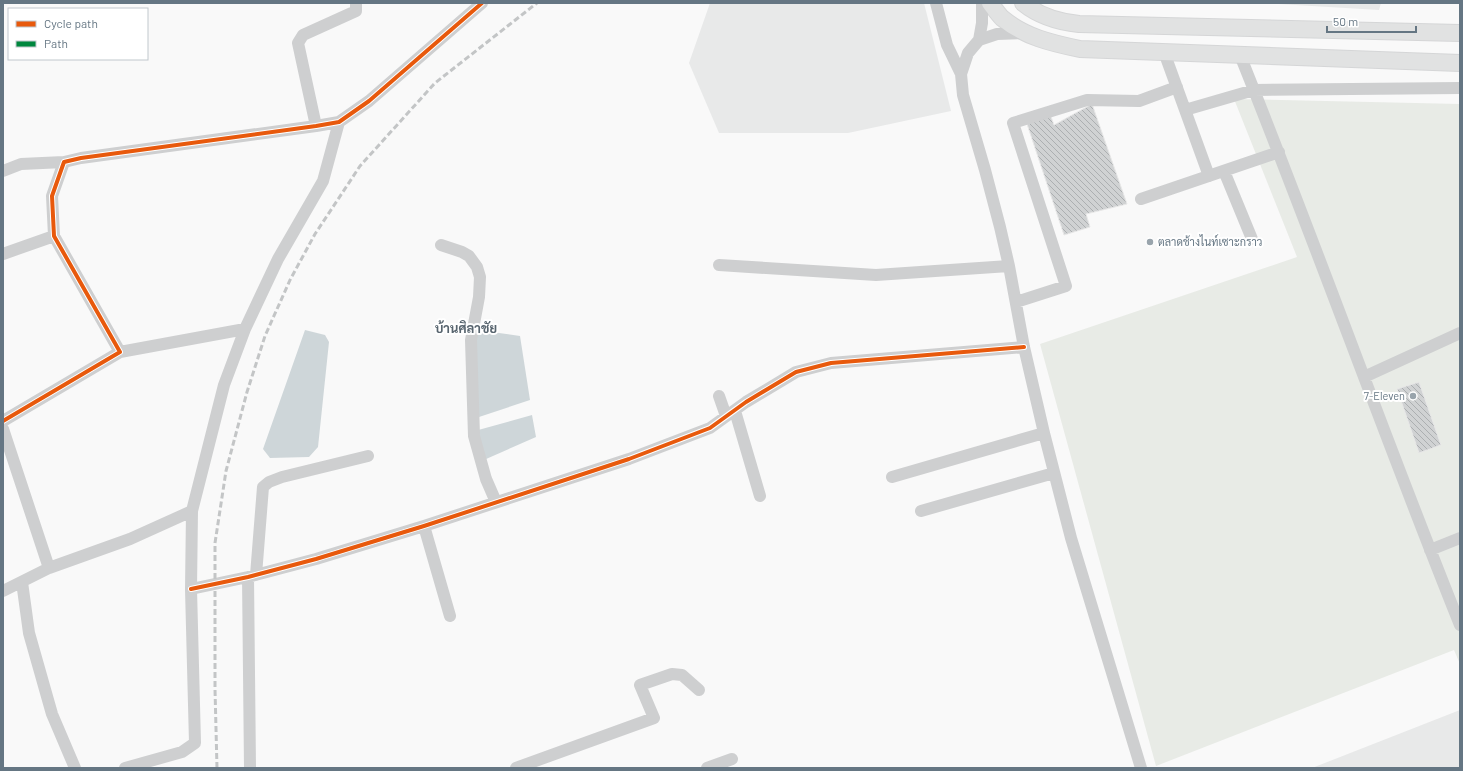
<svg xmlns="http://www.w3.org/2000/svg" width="1463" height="771" font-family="Barlow,Sarabun,sans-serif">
<defs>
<pattern id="building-back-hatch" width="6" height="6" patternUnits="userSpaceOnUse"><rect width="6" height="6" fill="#d0d2d3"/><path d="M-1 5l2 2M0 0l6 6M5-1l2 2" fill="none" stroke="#acafb1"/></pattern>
</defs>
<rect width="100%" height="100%" fill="#f9f9f9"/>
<!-- built -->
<path fill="#e8e9e9" d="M 710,3 L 924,3 L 951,111 L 848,133 L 719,133 L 689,63 Z
M 1261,3 L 1381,3 L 1379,10 Z
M 1460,710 L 1460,768 L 1312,768 Z"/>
<!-- green -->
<path fill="#e8ebe6" d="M 1234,99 L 1460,104 L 1460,664 L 1454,650 L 1156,766 L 1040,344 L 1297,257 Z"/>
<!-- water -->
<path fill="#ced6d9" d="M 305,330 L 325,335 L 329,342 L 318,447 L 309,457 L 270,458 L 263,449 Z
M 477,330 L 520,336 L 530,400 L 479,417 L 470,345 Z
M 532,415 L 536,437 L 477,463 L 471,432 Z"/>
<!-- building -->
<path fill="url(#building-back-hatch)" stroke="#e8e8e8" d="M 1092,104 L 1127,204 L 1086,214 L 1090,227 L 1064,235 L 1026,121 L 1050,114 L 1054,125 Z
M 1419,382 L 1441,445 L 1419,453 L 1397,389 Z"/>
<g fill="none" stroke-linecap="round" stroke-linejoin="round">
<defs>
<path id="major" d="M 990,3 C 994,8 998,14 1002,18 C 1025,37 1051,43 1080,49 L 1460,63
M 1023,3 C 1039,16 1059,22 1079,24 L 1460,33"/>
</defs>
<!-- major casing -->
<use href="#major" stroke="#d5d6d7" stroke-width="18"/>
<!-- minor -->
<path stroke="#cecfd0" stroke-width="12" d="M 936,3 L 947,45 L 961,74
M 982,3 L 982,23 L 979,40 L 968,53 L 961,74 L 963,95 L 985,170 L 1000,227 L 1009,266 L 1024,347 L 1044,433 L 1071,538 L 1141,768
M 979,40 L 997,34 L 1025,33
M 1164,52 L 1209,176
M 1240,55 C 1316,244 1384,436 1460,625
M 1185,110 L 1254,90 L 1460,88
M 316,126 L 298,43 L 303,35 L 356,11 L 356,3
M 3,171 L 21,164 L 64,162
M 1224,171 L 1252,239
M 1141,199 L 1279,152
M 441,245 L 462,252 L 469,256 L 477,267 L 480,277 L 479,297 L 471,340 L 474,436 L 486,479 L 496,502
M 3,254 L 54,236
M 719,265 L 876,275 L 1009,266
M 1016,302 L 1066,286 L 1013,123 L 1087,100 L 1139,101 L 1177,87
M 120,352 L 245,329
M 1364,377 L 1460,333
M 719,396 L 726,416
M 735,411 L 760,496
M 3,421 L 120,352 L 54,236 L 52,196 L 64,162 L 81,158 L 316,126 L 339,122 L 369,101 L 482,3
M 3,429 L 49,568 L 130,539 L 192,511 L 224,385 L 245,329 L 278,259 L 323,181 L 339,122
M 892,477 L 1044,433
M 921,511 L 1054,473
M 424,526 L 450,616
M 1430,550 L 1460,538
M 256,575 L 263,487 L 269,482 L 282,477 L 368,456
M 248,577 L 250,768
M 22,582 L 29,633 L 52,714 L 75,768
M 191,589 L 248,577 L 316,559 L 424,526 L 629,459 L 710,428 L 746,402 L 796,372 L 831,363 L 1024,347
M 3,591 L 49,568
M 125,768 L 182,752 L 195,743 L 191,589 L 192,511
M 516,768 L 654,718 L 640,685 L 672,674 L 682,675 L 699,690
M 707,768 L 732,759"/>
<!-- major -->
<use href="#major" stroke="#e1e2e2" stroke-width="16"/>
<!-- rail -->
<path stroke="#c3c5c6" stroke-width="3" stroke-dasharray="6 3" stroke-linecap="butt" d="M 217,768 L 215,689 L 215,543 L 226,471 L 247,392 L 265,336 L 290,280 L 315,234 L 360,166 L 435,83 L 537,3"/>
<!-- quiet -->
<path stroke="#00873e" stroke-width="3" stroke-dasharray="6 3" stroke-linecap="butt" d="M 1363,4 L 1363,3"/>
<defs>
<path id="cycleway" d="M 3,421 L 120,352 L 54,236 L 52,196 L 64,162 L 81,158 L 316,126 L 339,122 L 369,101 L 482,3
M 191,589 L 248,577 L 316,559 L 424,526 L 629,459 L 710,428 L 746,402 L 796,372 L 831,363 L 1024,347"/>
</defs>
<!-- cycleway casing -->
<use href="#cycleway" stroke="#fff" stroke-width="6"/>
<!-- cycleway -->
<use href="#cycleway" stroke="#e8590c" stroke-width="4"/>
</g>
<!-- markers -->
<g fill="#99a4ac" stroke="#fff" stroke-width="1.5">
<circle cx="1150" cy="242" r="4"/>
<circle cx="1413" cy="396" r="4"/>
</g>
<g text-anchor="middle" stroke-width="4" stroke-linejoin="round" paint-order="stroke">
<!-- poi labels -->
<g font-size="11" fill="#657683" stroke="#fff" text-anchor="start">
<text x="1158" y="246">ตลาดช้างไนท์เซาะกราว</text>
<text x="1405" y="400" text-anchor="end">7-Eleven</text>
</g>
<!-- quarter labels -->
<g font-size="13" font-weight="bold" fill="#57646e" stroke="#fff">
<text x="466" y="333">บ้านศิลาชัย</text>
</g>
</g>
<!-- border -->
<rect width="1463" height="771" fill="none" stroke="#657683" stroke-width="8"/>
<!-- legend -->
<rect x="8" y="8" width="140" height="52" fill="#ffffff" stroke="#c1c8cd"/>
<rect x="16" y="21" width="20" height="6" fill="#e8590c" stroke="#c1c8cd"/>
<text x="44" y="28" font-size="12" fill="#657683">Cycle path</text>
<rect x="16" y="41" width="20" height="6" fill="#00873e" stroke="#c1c8cd"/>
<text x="44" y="48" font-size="12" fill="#657683">Path</text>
<!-- scale -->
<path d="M1327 26v6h89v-6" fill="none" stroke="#657683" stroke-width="2"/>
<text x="1333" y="26" font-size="12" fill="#657683" stroke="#ffffff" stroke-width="3" paint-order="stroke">50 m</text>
</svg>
